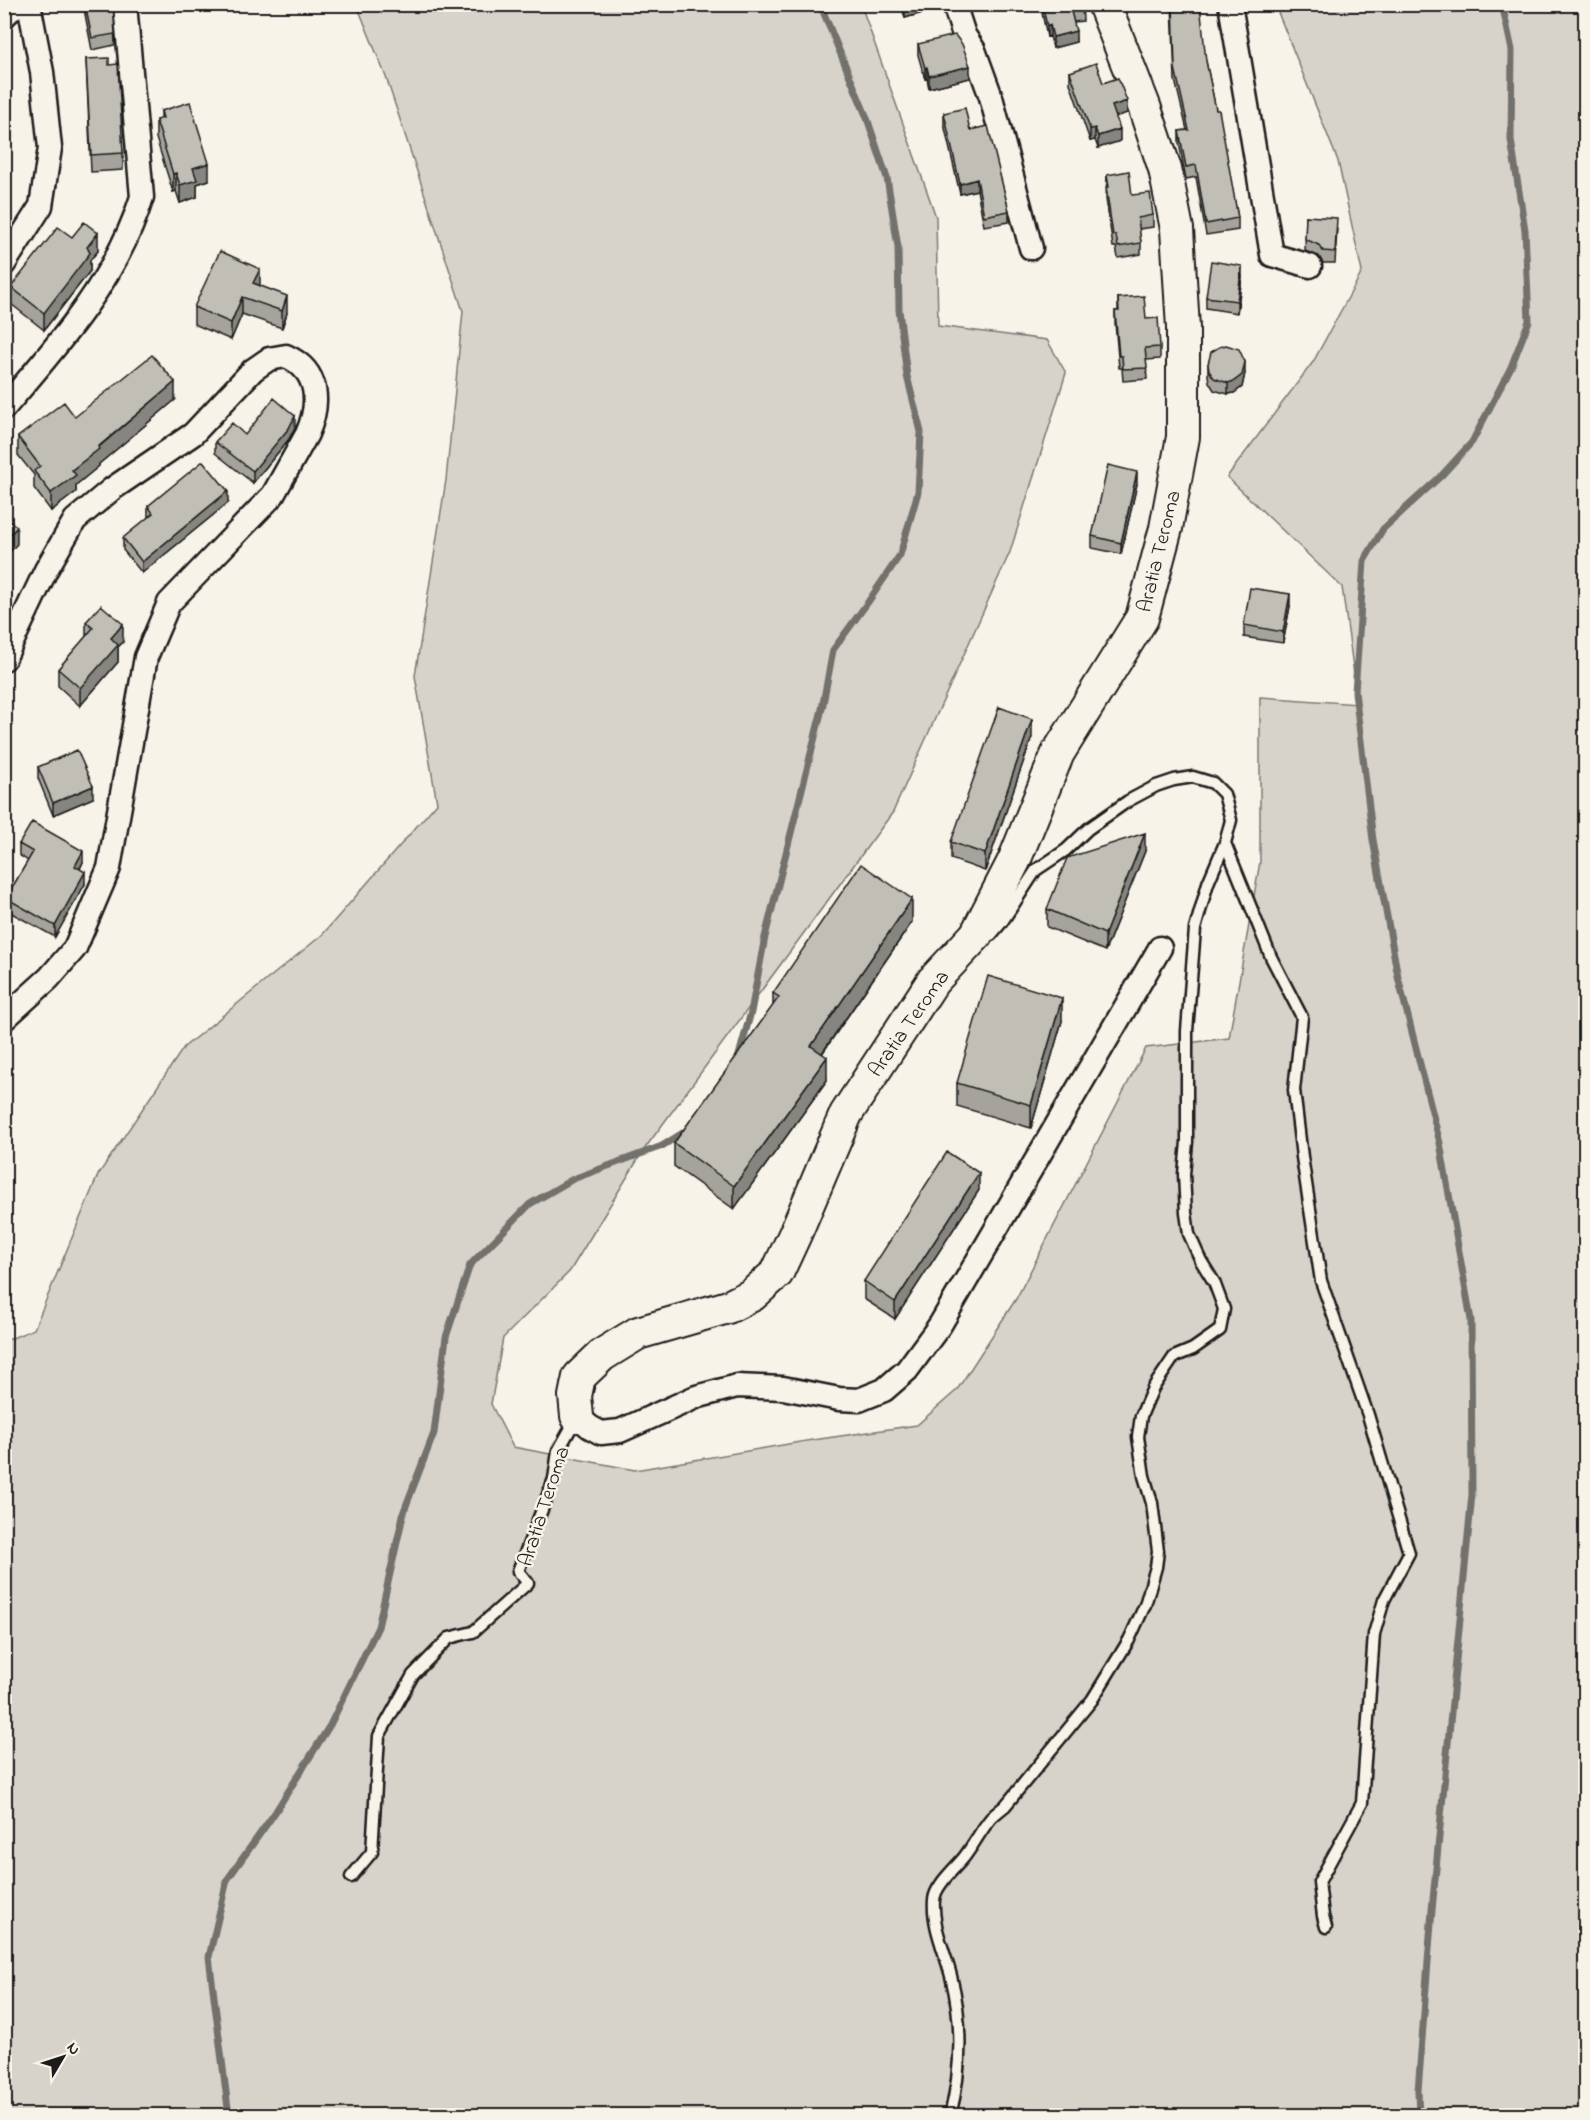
<svg xmlns="http://www.w3.org/2000/svg" width="1590" height="2120" font-family="'Indie Flower',sans-serif">
<rect width="100%" height="100%" fill="#f7f3e8"/>
<filter id="ink" filterUnits="userSpaceOnUse"><feTurbulence type="fractalNoise" baseFrequency=".0167" numOctaves="2"/><feDisplacementMap in="SourceGraphic" scale="12" xChannelSelector="R" yChannelSelector="G"/><feConvolveMatrix kernelMatrix="1 2 1 2 8 2 1 2 1" color-interpolation-filters="sRGB"/></filter>
<g filter="url(#ink)">
<!-- green -->
<path fill="#d7d3cb" stroke="#7a7874" stroke-width="1.5" d="M 357,5 L 861,5 L 936,217 L 938,326 L 1047,340 L 1066,373 L 1010,552 L 893,812 L 643,1151 L 570,1271 L 503,1338 L 491,1404 L 513,1447 L 635,1470 L 806,1441 L 917,1425 L 957,1390 L 1016,1299 L 1146,1048 L 1229,1038 L 1260,862 L 1260,697 L 1358,704 L 1342,587 L 1227,477 L 1313,362 L 1362,272 L 1338,161 L 1275,5 L 1585,5 L 1585,2115 L 5,2116 L 5,1341 L 34,1329 L 98,1175 L 184,1047 L 322,935 L 437,803 L 415,676 L 446,480 L 463,311 L 386,77 Z"/>
<g fill="none" stroke-linecap="round" stroke-linejoin="round">
<!-- stream -->
<path stroke="#72716c" stroke-width="7" d="M 738,1059 L 751,1012 L 765,937 L 822,709 L 833,650 L 868,602 L 900,555 L 918,492 L 921,432 L 907,376 L 899,310 L 898,247 L 887,178 L 867,118 L 820,4
M 229,2116 L 209,1957 L 227,1880 L 274,1814 L 330,1725 L 378,1627 L 404,1511 L 434,1433 L 446,1337 L 470,1265 L 530,1204 L 573,1179 L 662,1146 L 686,1131
M 1419,2116 L 1418,2091 L 1432,1910 L 1472,1494 L 1471,1320 L 1440,1143 L 1398,977 L 1373,840 L 1355,692 L 1364,561 L 1383,529 L 1442,475 L 1472,442 L 1511,367 L 1529,321 L 1525,230 L 1511,140 L 1512,50 L 1502,4"/>
<defs>
<path id="service" d="M 1225,843 L 1271,957 L 1302,1017 L 1294,1090 L 1302,1157 L 1321,1281 L 1368,1415 L 1409,1553 L 1384,1600 L 1374,1634 L 1362,1803 L 1319,1882 L 1323,1916 L 1326,1927
M 351,1877 L 372,1852 L 379,1736 L 413,1675 L 449,1638 L 473,1632 L 528,1583 L 518,1571 L 554,1479 L 558,1451 L 576,1419
M 950,2116 C 962,2069 963,2023 951,1976 C 945,1952 932,1926 934,1900 C 935,1885 956,1868 965,1856 C 974,1844 981,1830 991,1818 C 995,1814 1000,1810 1005,1806 L 1092,1700 L 1129,1640 L 1145,1605 L 1156,1567 L 1158,1551 L 1152,1503 L 1144,1476 L 1138,1437 L 1141,1416 L 1153,1388 L 1174,1357 L 1193,1349 L 1220,1330 L 1224,1309 L 1214,1282 L 1201,1261 L 1189,1234 L 1186,1213 L 1184,1174 L 1187,1142 L 1187,1031 L 1195,929 L 1208,883 L 1225,843 L 1231,820 L 1224,794 L 1213,783 L 1193,777 L 1174,780 L 1156,786 L 1128,801 L 1088,829 L 1066,850 L 1036,870 L 1002,922 L 991,935 L 988,935"/>
<path id="minor" d="M 954,4 L 964,35 L 974,50 L 991,97 L 1031,248
M 1230,4 L 1272,255 L 1310,266
M 4,16 L 17,4
M 4,264 L 41,206 L 50,148 L 42,72 L 29,4
M 4,408 C 59,344 117,278 142,197 L 125,4
M 4,659 L 46,570 L 75,520 L 112,489 L 193,434 L 253,370 L 269,359 L 286,356 C 320,371 320,404 307,434 L 273,495 L 169,603 L 146,657 L 109,868 L 75,948 L 49,978 L 4,1019
M 577,1416 L 590,1427 L 601,1433 L 620,1431 L 696,1397 L 737,1386 L 783,1388 L 839,1399 L 859,1400 L 884,1390 L 907,1370 L 940,1325 L 1160,948"/>
<path id="secondary" d="M 577,1416 L 575,1396 L 579,1377 L 602,1355 L 638,1333 L 728,1307 L 752,1295 L 777,1273 L 796,1232 L 846,1114 L 933,981 L 976,935 L 1014,861 L 1058,753 L 1142,618 L 1166,528 L 1183,437 L 1183,328 L 1177,229 L 1165,169 L 1144,106 L 1104,4"/>
</defs>
<!-- service casing -->
<use href="#service" stroke="#1c1c1c" stroke-width="15"/>
<!-- minor casing -->
<use href="#minor" stroke="#1c1c1c" stroke-width="27"/>
<!-- secondary casing -->
<use href="#secondary" stroke="#1c1c1c" stroke-width="36"/>
<!-- service -->
<use href="#service" stroke="#f7f3e8" stroke-width="10"/>
<!-- minor -->
<use href="#minor" stroke="#f7f3e8" stroke-width="22"/>
<!-- secondary -->
<use href="#secondary" stroke="#f7f3e8" stroke-width="32"/>
</g>
<!-- wall -->
<path fill="#a5a39c" stroke="#1c1c1c" stroke-width="1.5" d="M 83,4 L 113,4 L 115,45 L 92,50 Z
M 901,4 L 933,4 L 926,6 L 926,12 L 905,18 Z
M 1037,4 L 1082,4 L 1083,21 L 1074,22 L 1076,42 L 1053,48 L 1050,36 L 1047,37 L 1041,8 L 1038,8 Z
M 1172,4 L 1206,61 L 1238,218 L 1238,230 L 1206,235 L 1196,177 L 1186,179 L 1179,143 L 1179,131 L 1187,130 L 1175,80 Z
M 918,44 L 970,78 L 929,88 L 927,79 L 925,79 L 918,55 Z
M 86,59 L 109,65 L 123,153 L 123,170 L 91,172 Z
M 1070,72 L 1103,83 L 1127,113 L 1115,116 L 1120,141 L 1098,148 L 1095,140 L 1090,141 L 1070,83 Z
M 161,111 L 209,180 L 197,184 L 197,197 L 180,203 L 176,191 L 173,192 L 156,138 L 156,120 L 161,119 Z
M 944,113 L 1009,211 L 1009,222 L 984,226 L 977,190 L 960,194 L 944,124 Z
M 1107,175 L 1132,195 L 1153,215 L 1153,227 L 1139,229 L 1141,243 L 1141,254 L 1118,258 L 1116,247 L 1113,247 L 1106,199 Z
M 1306,216 L 1337,229 L 1335,263 L 1323,263 L 1319,256 L 1305,251 Z
M 72,237 L 98,251 L 90,260 L 90,271 L 44,330 L 11,304 L 11,287 Z
M 1242,277 L 1237,313 L 1206,308 L 1206,297 Z
M 260,286 L 287,313 L 282,328 L 242,314 L 231,340 L 194,324 L 194,307 Z
M 1118,298 L 1146,319 L 1160,347 L 1160,359 L 1146,360 L 1147,379 L 1123,381 L 1122,368 L 1119,368 L 1115,323 L 1115,311 L 1118,311 Z
M 1208,364 L 1245,373 L 1242,387 L 1234,393 L 1228,394 L 1214,390 L 1209,382 L 1208,375 Z
M 175,400 L 99,464 L 99,466 L 76,485 L 76,492 L 51,511 L 34,488 L 34,475 L 18,455 L 18,437 L 75,417 Z
M 295,427 L 289,439 L 253,483 L 215,453 L 215,442 L 245,435 Z
M 1137,484 L 1121,554 L 1092,548 L 1092,536 Z
M 228,503 L 142,573 L 123,550 L 123,538 L 148,518 L 148,506 Z
M 1290,606 L 1283,643 L 1244,637 L 1244,625 Z
M 86,622 L 123,642 L 118,647 L 118,662 L 80,706 L 58,686 L 58,669 L 86,637 Z
M 1032,737 L 985,871 L 951,859 L 951,842 Z
M 38,767 L 93,798 L 53,815 L 38,778 Z
M 19,844 L 83,862 L 80,869 L 85,884 L 55,937 L 6,910 L 6,898 L 28,861 L 19,855 Z
M 1145,851 L 1105,951 L 1047,927 L 1047,909 Z
M 912,922 L 822,1054 L 827,1080 L 734,1209 L 674,1166 L 674,1143 L 773,1006 L 773,993 Z
M 1062,1021 L 1031,1128 L 957,1106 L 957,1083 Z
M 979,1190 L 895,1319 L 864,1299 L 864,1281 Z"/>
<!-- shaded-wall -->
<path fill="#86857f" stroke="#1c1c1c" stroke-width="1.5" d="M 910,4 L 933,4 L 926,6 L 926,12 L 905,18 L 905,6 Z
M 1050,25 L 1050,36 L 1047,37 L 1047,26 Z
M 1076,31 L 1076,42 L 1053,48 L 1053,37 Z
M 970,66 L 970,78 L 929,88 L 929,76 Z
M 927,67 L 927,79 L 925,79 L 925,68 Z
M 1127,101 L 1127,113 L 1112,118 L 1112,106 Z
M 1095,128 L 1095,140 L 1090,141 L 1090,129 Z
M 1120,129 L 1120,141 L 1098,148 L 1098,136 Z
M 209,163 L 209,180 L 197,184 L 197,197 L 180,203 L 180,185 L 193,168 Z
M 176,173 L 176,191 L 173,192 L 173,174 Z
M 977,179 L 977,190 L 960,194 L 960,184 Z
M 98,233 L 98,251 L 90,260 L 90,271 L 44,330 L 44,313 L 87,247 Z
M 1242,266 L 1242,277 L 1237,313 L 1237,301 Z
M 260,269 L 260,286 L 253,283 Z
M 287,296 L 287,313 L 282,328 L 282,311 Z
M 242,297 L 242,314 L 231,340 L 231,323 Z
M 1245,362 L 1245,373 L 1242,387 L 1234,393 L 1228,394 L 1228,383 Z
M 175,382 L 175,400 L 99,464 L 99,466 L 76,485 L 76,492 L 51,511 L 51,493 L 72,470 Z
M 295,416 L 295,427 L 289,439 L 253,483 L 253,471 Z
M 1137,472 L 1137,484 L 1121,554 L 1121,543 Z
M 228,491 L 228,503 L 142,573 L 142,562 Z
M 17,527 L 17,544 L 4,558 L 4,541 Z
M 1290,594 L 1290,606 L 1283,643 L 1283,632 Z
M 123,624 L 123,642 L 118,647 L 118,662 L 80,706 L 80,688 L 111,638 Z
M 1032,719 L 1032,737 L 985,871 L 985,854 Z
M 93,786 L 93,798 L 53,815 L 53,803 Z
M 1145,833 L 1145,851 L 1105,951 L 1105,934 Z
M 83,851 L 83,862 L 75,878 L 75,866 Z
M 85,872 L 85,884 L 55,937 L 55,926 Z
M 912,899 L 912,922 L 811,1069 L 811,1046 Z
M 1062,998 L 1062,1021 L 1031,1128 L 1031,1105 Z
M 827,1057 L 827,1080 L 734,1209 L 734,1186 Z
M 979,1173 L 979,1190 L 895,1319 L 895,1302 Z"/>
<!-- building -->
<path fill="#c0beb5" stroke="#1c1c1c" stroke-width="1.5" d="M 85,4 L 113,4 L 115,34 L 92,38 Z
M 1042,4 L 1082,4 L 1083,9 L 1071,11 L 1076,31 L 1053,37 L 1050,25 L 1047,26 Z
M 1173,4 L 1200,4 L 1206,61 L 1216,110 L 1219,110 L 1238,218 L 1206,224 L 1196,165 L 1186,167 L 1179,131 L 1189,130 L 1175,68 Z
M 955,35 L 962,44 L 970,66 L 929,76 L 927,67 L 925,68 L 918,44 Z
M 109,58 L 109,65 L 118,64 L 123,153 L 91,155 L 86,59 Z
M 1096,63 L 1103,83 L 1118,78 L 1127,101 L 1112,106 L 1120,129 L 1098,136 L 1095,128 L 1090,129 L 1070,72 Z
M 190,102 L 209,163 L 193,168 L 197,180 L 180,185 L 176,173 L 173,174 L 156,120 L 163,118 L 161,111 Z
M 965,108 L 970,130 L 988,126 L 1009,211 L 984,216 L 977,179 L 960,184 L 944,113 Z
M 1129,171 L 1132,195 L 1150,193 L 1153,215 L 1138,218 L 1141,243 L 1118,247 L 1116,235 L 1113,235 L 1106,187 L 1109,187 L 1107,175 Z
M 1306,216 L 1337,218 L 1335,252 L 1323,251 L 1319,245 L 1305,239 Z
M 84,222 L 98,233 L 87,247 L 90,253 L 44,313 L 11,287 L 58,227 L 72,237 Z
M 220,251 L 260,269 L 253,283 L 287,296 L 282,311 L 242,297 L 231,323 L 194,307 Z
M 1211,261 L 1242,266 L 1237,301 L 1206,297 Z
M 1144,296 L 1146,319 L 1158,318 L 1160,347 L 1145,348 L 1147,368 L 1123,369 L 1122,356 L 1119,356 L 1115,311 L 1119,311 L 1118,298 Z
M 1226,345 L 1239,349 L 1245,362 L 1242,375 L 1234,381 L 1228,383 L 1214,378 L 1209,371 L 1208,364 L 1211,352 L 1219,347 Z
M 152,355 L 175,382 L 98,447 L 99,449 L 72,470 L 76,475 L 51,493 L 34,471 L 40,466 L 18,437 L 64,402 L 75,417 Z
M 274,398 L 295,416 L 289,428 L 253,471 L 215,442 L 232,423 L 245,435 Z
M 203,461 L 228,491 L 142,562 L 123,538 L 153,513 L 148,506 Z
M 1108,465 L 1137,472 L 1121,543 L 1092,536 Z
M 4,515 L 17,527 L 4,541 Z
M 1250,588 L 1290,594 L 1283,632 L 1244,625 Z
M 101,605 L 123,624 L 111,638 L 118,645 L 80,688 L 58,669 L 93,628 L 86,622 Z
M 999,707 L 1032,719 L 985,854 L 951,842 Z
M 77,750 L 93,786 L 53,803 L 38,767 Z
M 32,822 L 83,851 L 75,866 L 85,872 L 55,926 L 6,898 L 33,852 L 19,844 Z
M 1145,833 L 1105,934 L 1047,909 L 1067,858 Z
M 861,864 L 912,899 L 811,1046 L 827,1057 L 734,1186 L 674,1143 L 779,997 L 773,993 Z
M 988,976 L 1062,998 L 1031,1105 L 957,1083 Z
M 947,1152 L 979,1173 L 895,1302 L 864,1281 Z"/>
</g>
<g text-anchor="middle" stroke-width="5" stroke-linejoin="round" paint-order="stroke">
<!-- street labels -->
<g font-size="21" fill="#1c1c1c" stroke="#f7f3e8">
<text transform="translate(1158 551) rotate(-76)" y="7">Aratia Teroma</text>
<text transform="translate(908 1023) rotate(-55)" y="7">Aratia Teroma</text>
<text transform="translate(543 1506) rotate(-72)" y="7">Aratia Teroma</text>
</g>
</g>
<!-- margin -->
<rect width="1590" height="2120" fill="none" stroke="#f7f3e8" stroke-width="24"/>
<rect x="12" y="12" width="1566" height="2096" fill="none" stroke="#1c1c1c" stroke-width="2" filter="url(#ink)"/>
<!-- north arrow -->
<g transform="translate(63 2057) rotate(51)" stroke="#f7f3e8" stroke-width="4.5" paint-order="stroke">
<path d="M0-4.5L10 22L0 15L-10 22Z" fill="#1c1c1c"/>
<text y="-9" font-size="16" font-weight="bold" text-anchor="middle" fill="#1c1c1c">N</text>
</g>
</svg>
